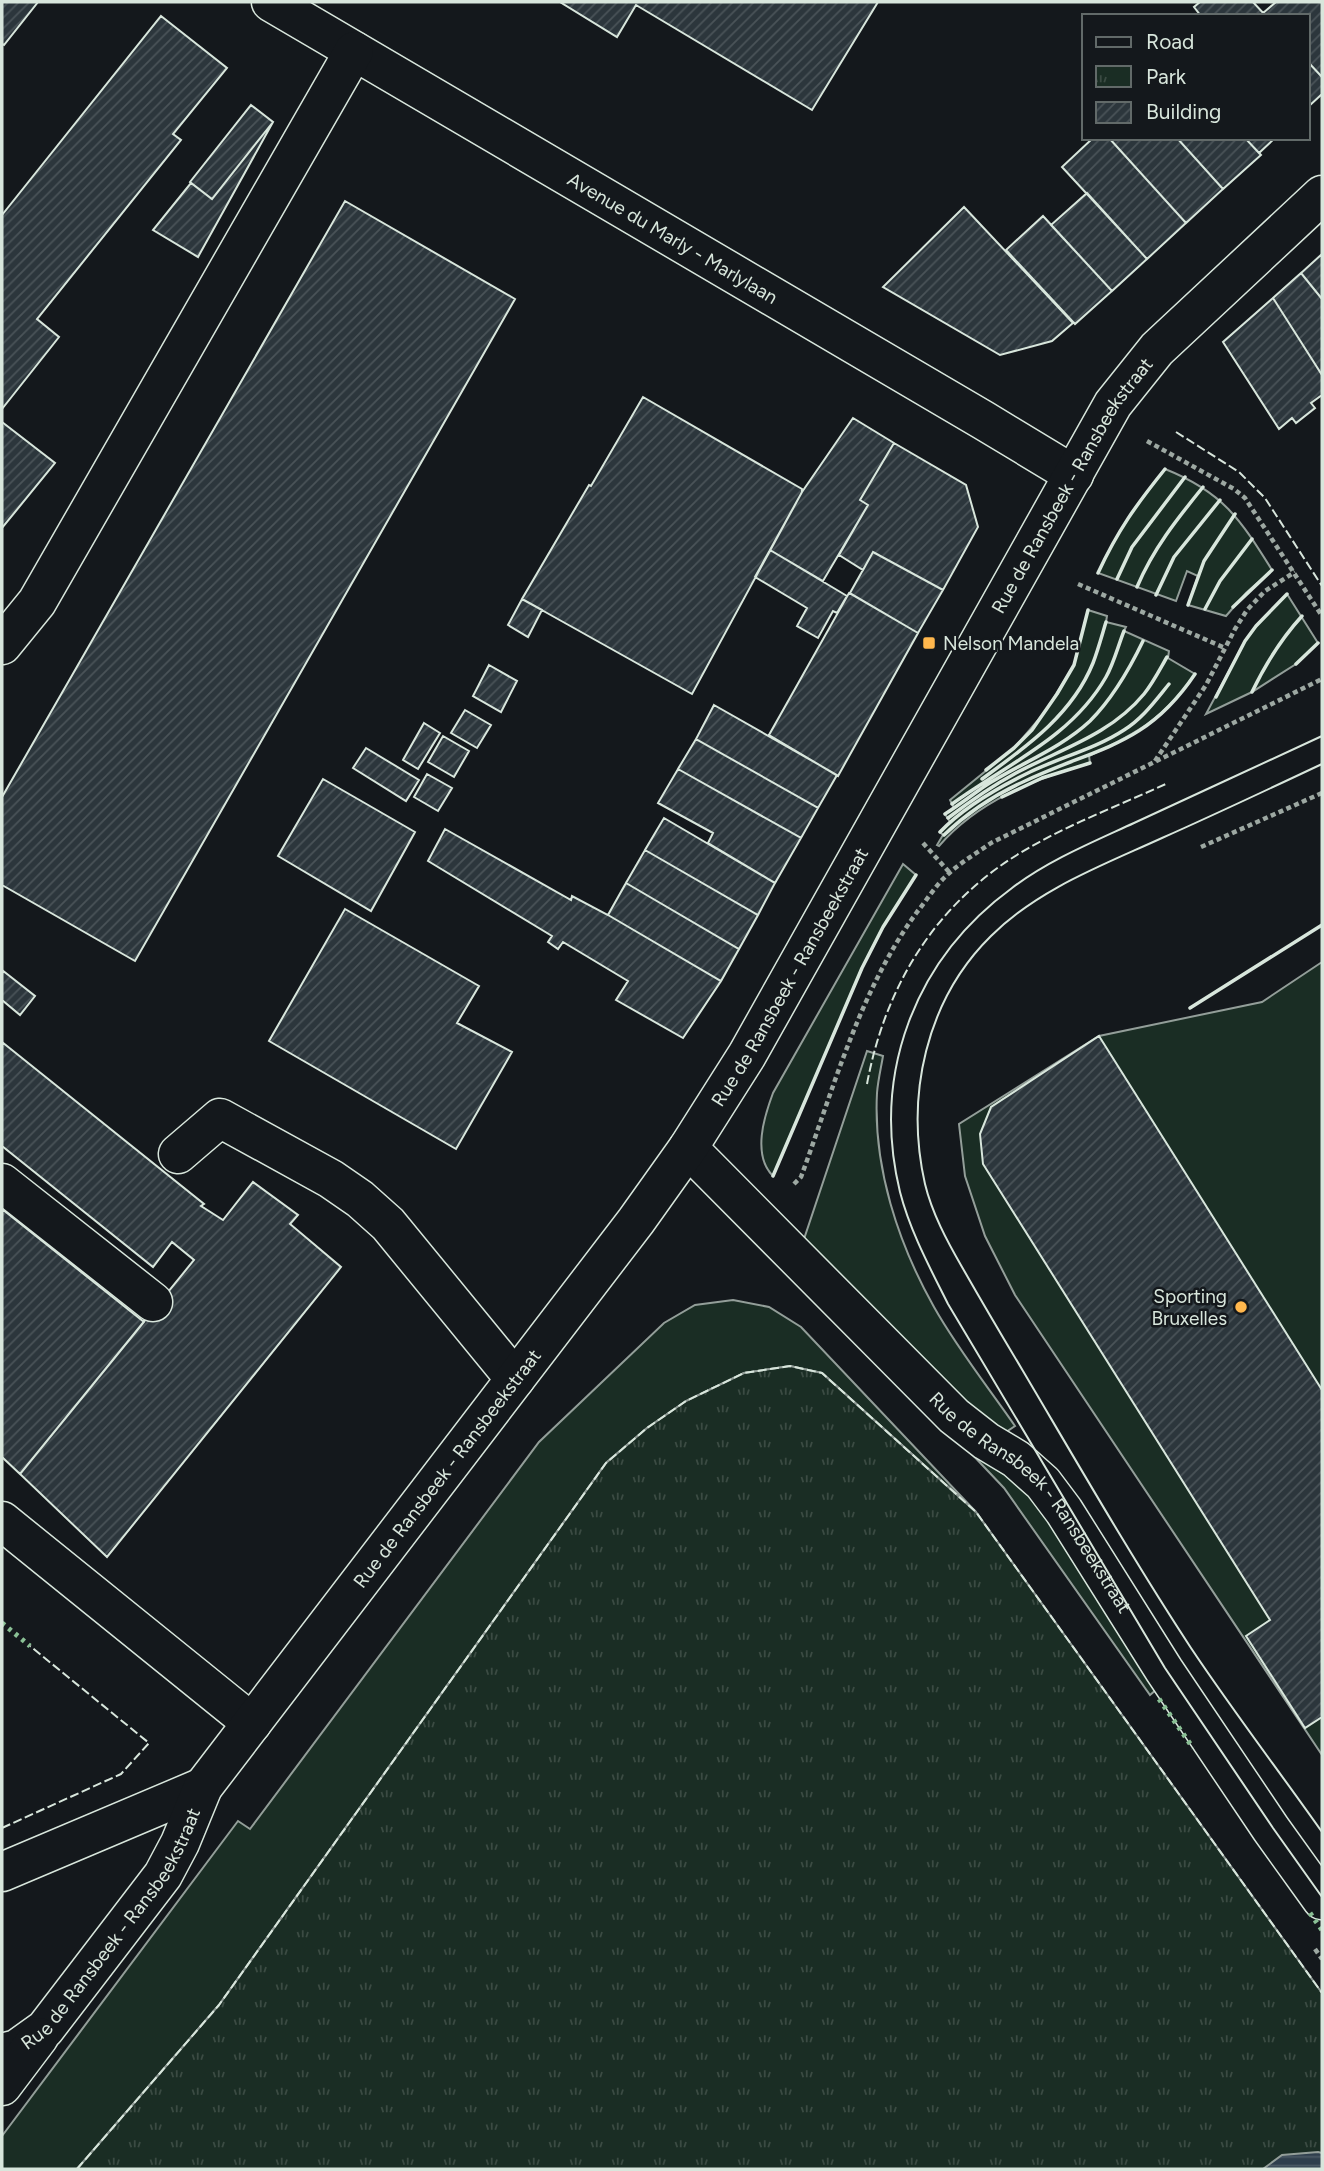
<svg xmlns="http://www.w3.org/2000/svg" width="1324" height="2171" font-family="Figtree,sans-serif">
<defs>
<pattern id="park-tufts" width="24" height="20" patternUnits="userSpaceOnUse" patternTransform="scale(1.75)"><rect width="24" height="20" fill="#1a2d24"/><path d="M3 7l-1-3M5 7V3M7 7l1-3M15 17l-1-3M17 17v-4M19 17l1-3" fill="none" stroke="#3b4b43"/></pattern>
<pattern id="water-rules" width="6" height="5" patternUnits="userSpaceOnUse" patternTransform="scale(1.75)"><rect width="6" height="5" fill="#2f3f4d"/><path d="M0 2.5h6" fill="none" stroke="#4c5b66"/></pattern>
<pattern id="building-hatch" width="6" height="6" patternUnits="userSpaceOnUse" patternTransform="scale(1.75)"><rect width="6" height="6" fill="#2c363c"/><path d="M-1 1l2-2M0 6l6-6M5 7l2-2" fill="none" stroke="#4a5358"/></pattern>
</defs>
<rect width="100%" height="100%" fill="#14181c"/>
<!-- grass -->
<path fill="#1a2d24" stroke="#939e99" stroke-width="2" d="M 1165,469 C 1223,492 1240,519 1272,570 L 1246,593 L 1226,616 L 1188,605 L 1198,576 L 1187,571 L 1176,601 L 1098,573 C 1118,530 1136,505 1165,469 Z
M 1287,594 L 1318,643 L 1296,664 L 1252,692 L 1206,714 L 1245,641 L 1256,626 Z
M 1088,610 L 1107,616 L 1106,622 L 1126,627 L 1124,631 L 1169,651 L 1168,658 L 1195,674 C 1164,719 1137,733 1089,756 L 1090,763 C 1034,779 978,801 939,846 L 937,845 L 943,835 L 940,832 L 950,822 L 945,814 L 954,808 L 950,800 L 1014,748 L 1045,712 L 1074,665 Z
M 903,864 L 916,875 L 883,927 L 862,968 L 773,1176 C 752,1155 764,1117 773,1093 Z
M 1322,962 L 1322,1755 L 1015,1295 L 985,1236 L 965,1176 L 959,1124 L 1099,1036 L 1262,1002 Z
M 867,1051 L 883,1056 C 881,1068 878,1080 877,1093 C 873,1167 898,1243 934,1307 C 957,1348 988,1387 1015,1426 L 1006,1432 L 983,1418 L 804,1239 Z
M 733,1300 L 769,1307 L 801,1327 L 976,1512 L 822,1373 L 790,1366 L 744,1373 L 686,1401 L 647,1428 L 606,1463 L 219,2005 L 77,2169 L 2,2169 L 2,2136 L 238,1821 L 250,1829 L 539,1442 L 664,1323 L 695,1305 Z
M 968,1450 L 1023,1487 L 1053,1523 L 1157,1689 L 1150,1695 L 1004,1488 Z"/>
<!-- park -->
<path fill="url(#park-tufts)" stroke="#939e99" stroke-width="2" d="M 790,1366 L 822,1373 L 976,1512 L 1322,1993 L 1322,2169 L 77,2169 L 219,2005 L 606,1463 L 647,1428 L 686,1401 L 744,1373 Z"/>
<!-- water -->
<path fill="url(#water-rules)" stroke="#939e99" stroke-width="2" d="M 1318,2152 L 1322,2153 L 1322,2169 L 1263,2169 L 1282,2155 Z"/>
<!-- building -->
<path fill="url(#building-hatch)" stroke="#d8e6dc" stroke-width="2" d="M 2,2 L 38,2 L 4,45 L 2,44 Z
M 560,2 L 878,2 L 812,110 L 636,5 L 617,37 Z
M 1200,2 L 1253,2 L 1266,16 L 1201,16 L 1194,7 Z
M 1276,2 L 1322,2 L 1322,77 L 1308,62 L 1308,16 L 1266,16 L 1263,13 Z
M 161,16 L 227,68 L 173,134 L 181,140 L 37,319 L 59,337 L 2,409 L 2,215 Z
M 1308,62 L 1322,77 L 1322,94 L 1308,107 Z
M 251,105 L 273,122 L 212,199 L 190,182 Z
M 273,122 L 198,257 L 153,230 L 191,183 L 212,199 Z
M 1093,138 L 1109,138 L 1186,223 L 1147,259 L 1062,167 Z
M 1109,138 L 1177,138 L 1223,189 L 1186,223 Z
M 1177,138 L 1245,138 L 1261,155 L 1223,189 Z
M 1245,138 L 1275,138 L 1259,153 Z
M 1087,193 L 1147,259 L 1112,291 L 1051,225 Z
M 345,201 L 515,299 L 135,961 L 2,885 L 2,797 Z
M 964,207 L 1073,323 L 1052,341 L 1000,355 L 883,287 Z
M 1043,216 L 1112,291 L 1075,324 L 1006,250 Z
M 1322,254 L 1322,299 L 1301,273 Z
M 1301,273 L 1322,299 L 1322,375 L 1273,298 Z
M 1273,298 L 1322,375 L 1322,395 L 1311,403 L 1315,408 L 1296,423 L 1292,418 L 1279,429 L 1223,342 Z
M 643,397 L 802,489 L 802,492 L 692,694 L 522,599 L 589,485 L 591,486 Z
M 853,418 L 894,443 L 860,500 L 868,505 L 823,581 L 770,550 L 802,492 Z
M 2,422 L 55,463 L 2,528 Z
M 894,443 L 966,485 L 978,527 L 943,590 L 873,552 L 863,570 L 839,555 L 868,505 L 860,500 Z
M 770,550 L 847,596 L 837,613 L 833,611 L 818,638 L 797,626 L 807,608 L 755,577 Z
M 873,552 L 943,590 L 918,633 L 850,593 Z
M 849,593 L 918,633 L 838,776 L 769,735 Z
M 522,599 L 542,610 L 528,637 L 508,625 Z
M 489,665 L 517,681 L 501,712 L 473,696 Z
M 714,705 L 837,775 L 818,808 L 696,739 Z
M 465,710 L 491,725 L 477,748 L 451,733 Z
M 424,723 L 440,733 L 418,769 L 403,760 Z
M 443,736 L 469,751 L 454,777 L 428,762 Z
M 696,739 L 818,808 L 801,838 L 678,769 Z
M 366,748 L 419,780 L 406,801 L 353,768 Z
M 678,769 L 801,838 L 775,883 L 708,843 L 713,833 L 658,803 Z
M 427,774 L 452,788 L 438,811 L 414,797 Z
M 323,779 L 415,832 L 371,911 L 278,856 Z
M 664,818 L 775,883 L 758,915 L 645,850 Z
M 445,829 L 571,900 L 572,896 L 608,915 L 721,981 L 683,1038 L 616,1000 L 628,981 L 563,942 L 558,949 L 548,942 L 552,936 L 428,861 Z
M 645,850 L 758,915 L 739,949 L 626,883 Z
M 626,883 L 739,949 L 721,981 L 608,915 Z
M 345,909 L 479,986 L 457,1023 L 512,1052 L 456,1149 L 269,1041 Z
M 2,970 L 35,996 L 20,1015 L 2,1000 Z
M 1099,1036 L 1322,1390 L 1322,1717 L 1305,1728 L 1246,1636 L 1270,1620 L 983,1164 L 980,1134 L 991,1107 Z
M 2,1042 L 204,1204 L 201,1206 L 223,1220 L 253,1182 L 298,1215 L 290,1224 L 341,1267 L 107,1557 L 20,1474 L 194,1260 L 172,1242 L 153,1267 L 2,1146 Z
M 2,1209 L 144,1322 L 20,1474 L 2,1457 Z"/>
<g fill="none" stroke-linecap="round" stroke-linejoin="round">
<defs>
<g id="minor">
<path id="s1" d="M 271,2 L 983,420 L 1074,475"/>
<path d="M 2,645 L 37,602 L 354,51"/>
<path id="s2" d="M 688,1148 L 954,1416 L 986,1441 L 1016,1459 L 1043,1483 L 1064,1511 L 1164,1670 L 1271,1829 L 1322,1900"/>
<path d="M 178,1154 L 220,1118 L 331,1179 L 360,1199 L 388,1224 L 515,1379"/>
<path d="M 2,1183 L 153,1302"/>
<path d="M 2,1521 L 252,1723"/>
<path d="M 2,1872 L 203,1787"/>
<path id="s3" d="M 2,2053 L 17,2049 L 45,2029 L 163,1875 L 180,1843 L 203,1787 L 636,1221 L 688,1148 L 747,1055 L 1113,404 L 1157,349 L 1322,195"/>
<path d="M 2,2086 L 39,2037"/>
</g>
</defs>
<!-- minor casing -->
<use href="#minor" stroke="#d8e6dc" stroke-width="41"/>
<!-- path -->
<path stroke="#9da8a2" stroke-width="4.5" stroke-dasharray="5 3.5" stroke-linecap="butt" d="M 1147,441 L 1234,489 L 1245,498 L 1322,616
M 1078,584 L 1225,648
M 1155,761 L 1206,685 L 1235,629 L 1247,610 L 1265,591 L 1295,572
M 923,843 L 950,873
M 1201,847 L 1322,793
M 794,1184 L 801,1177 C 834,1087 860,990 917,912 C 926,901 934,888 944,878 C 958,864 975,854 991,843 L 1322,679
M 1315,1949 L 1322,1959"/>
<!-- minor -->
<use href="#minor" stroke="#14181c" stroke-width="38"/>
<!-- tram -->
<path stroke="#d8e6dc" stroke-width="2" d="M 1322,736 C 1259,765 1197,794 1134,823 C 1093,842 1049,860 1012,888 C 915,959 871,1073 900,1192 C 910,1231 930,1268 948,1304 L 1165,1668 L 1273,1828 L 1322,1897
M 1322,764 C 1269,789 1216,814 1162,838 C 1103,865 1038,889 991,936 C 926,1000 905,1096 925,1184 C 932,1213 947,1241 962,1267 C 982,1302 1002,1336 1023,1371 C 1078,1464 1132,1558 1191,1648 C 1233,1711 1279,1771 1322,1832"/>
<!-- hedge -->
<path stroke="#8ac095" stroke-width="5" stroke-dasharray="3.5 5" stroke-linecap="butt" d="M 2,1623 L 30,1646
M 1159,1699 L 1193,1748
M 1310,1913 L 1322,1930"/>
<!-- fence -->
<path stroke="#d8e6dc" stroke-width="2" stroke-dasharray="9 3.5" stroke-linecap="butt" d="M 1176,432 L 1239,472 L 1265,498 L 1322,586
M 867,1084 C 884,992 930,912 1009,860 C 1058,828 1116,807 1168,783
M 2,1828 L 121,1774 L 149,1743 L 30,1646
M 77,2169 L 219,2005 L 606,1463 L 647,1428 L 686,1401 L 744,1373 L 790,1366 L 822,1373 L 976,1512 L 1322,1993"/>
<!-- wall -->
<path stroke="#d8e6dc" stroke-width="3.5" d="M 1098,573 C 1118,530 1136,505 1165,469
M 1117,579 L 1132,547 L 1185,477
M 1137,587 C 1153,549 1177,519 1203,487
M 1156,595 L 1174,557 L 1220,500
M 1188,605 L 1204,561 L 1235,514
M 1233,607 L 1272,570
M 1205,609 L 1220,581 L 1252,539
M 1296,664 L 1318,643
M 1252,692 C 1266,663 1280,640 1302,616
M 1216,697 L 1245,641 L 1256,626 L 1287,594
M 986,770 L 1014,748 L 1032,730 L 1057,694 L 1074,665 L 1088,610
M 982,779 C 1026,747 1072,715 1093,663 C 1098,650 1102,635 1106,622
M 1002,797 L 1042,778 L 1090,763
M 952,804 C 1007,764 1071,738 1106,677 C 1114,663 1118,646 1124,631
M 945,814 C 959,805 972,795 985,786 C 1019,764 1060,749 1090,721 C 1113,698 1129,670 1143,641
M 948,818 C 969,802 992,786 1016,773 C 1061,749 1110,735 1144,694 C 1153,683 1160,669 1167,657
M 940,832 C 964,807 999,787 1030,772 C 1061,757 1095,749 1124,730 C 1143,718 1155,701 1169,684
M 944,835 C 967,813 996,794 1025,781 C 1097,747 1146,747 1195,674
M 1190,1008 L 1322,925
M 773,1176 L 862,968 L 883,927 L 916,875"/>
</g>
<!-- markers -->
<g fill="#ffb74d" stroke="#14181c" stroke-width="2.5">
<rect x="922" y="636" width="14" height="14" rx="3.5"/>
<circle cx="1241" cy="1307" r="7"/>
</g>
<g text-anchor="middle" stroke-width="5" stroke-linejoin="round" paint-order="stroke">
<!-- street labels -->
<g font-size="19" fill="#d8e6dc" stroke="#14181c">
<text dy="7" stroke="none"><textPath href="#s1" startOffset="466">Avenue du Marly - Marlylaan</textPath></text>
<text dy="7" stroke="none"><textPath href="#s3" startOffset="1909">Rue de Ransbeek - Ransbeekstraat</textPath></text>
<text dy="7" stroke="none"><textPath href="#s3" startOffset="1342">Rue de Ransbeek - Ransbeekstraat</textPath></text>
<text dy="7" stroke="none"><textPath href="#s3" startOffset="742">Rue de Ransbeek - Ransbeekstraat</textPath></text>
<text dy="7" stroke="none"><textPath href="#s2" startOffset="495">Rue de Ransbeek - Ransbeekstraat</textPath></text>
<text dy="7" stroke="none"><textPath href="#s3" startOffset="170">Rue de Ransbeek - Ransbeekstraat</textPath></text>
</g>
<!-- poi labels -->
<g font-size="19" fill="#d8e6dc" stroke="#14181c" text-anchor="start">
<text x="943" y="650">Nelson Mandela</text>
<text x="1227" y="1303" text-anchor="end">Sporting<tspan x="1227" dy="22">Bruxelles</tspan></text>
</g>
</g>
<!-- border -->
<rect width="1324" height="2171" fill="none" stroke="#d8e6dc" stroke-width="7"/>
<!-- legend -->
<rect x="1082" y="14" width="228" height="126" fill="#14181c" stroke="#626a69" stroke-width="2"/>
<rect x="1096" y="37" width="35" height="10" fill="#14181c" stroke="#626a69" stroke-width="2"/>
<text x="1146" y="49" font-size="21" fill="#d8e6dc">Road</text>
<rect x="1096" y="66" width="35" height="21" fill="url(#park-tufts)" stroke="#626a69" stroke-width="2"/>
<text x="1146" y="84" font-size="21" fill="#d8e6dc">Park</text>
<rect x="1096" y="102" width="35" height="21" fill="url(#building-hatch)" stroke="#626a69" stroke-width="2"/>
<text x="1146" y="119" font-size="21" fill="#d8e6dc">Building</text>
</svg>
